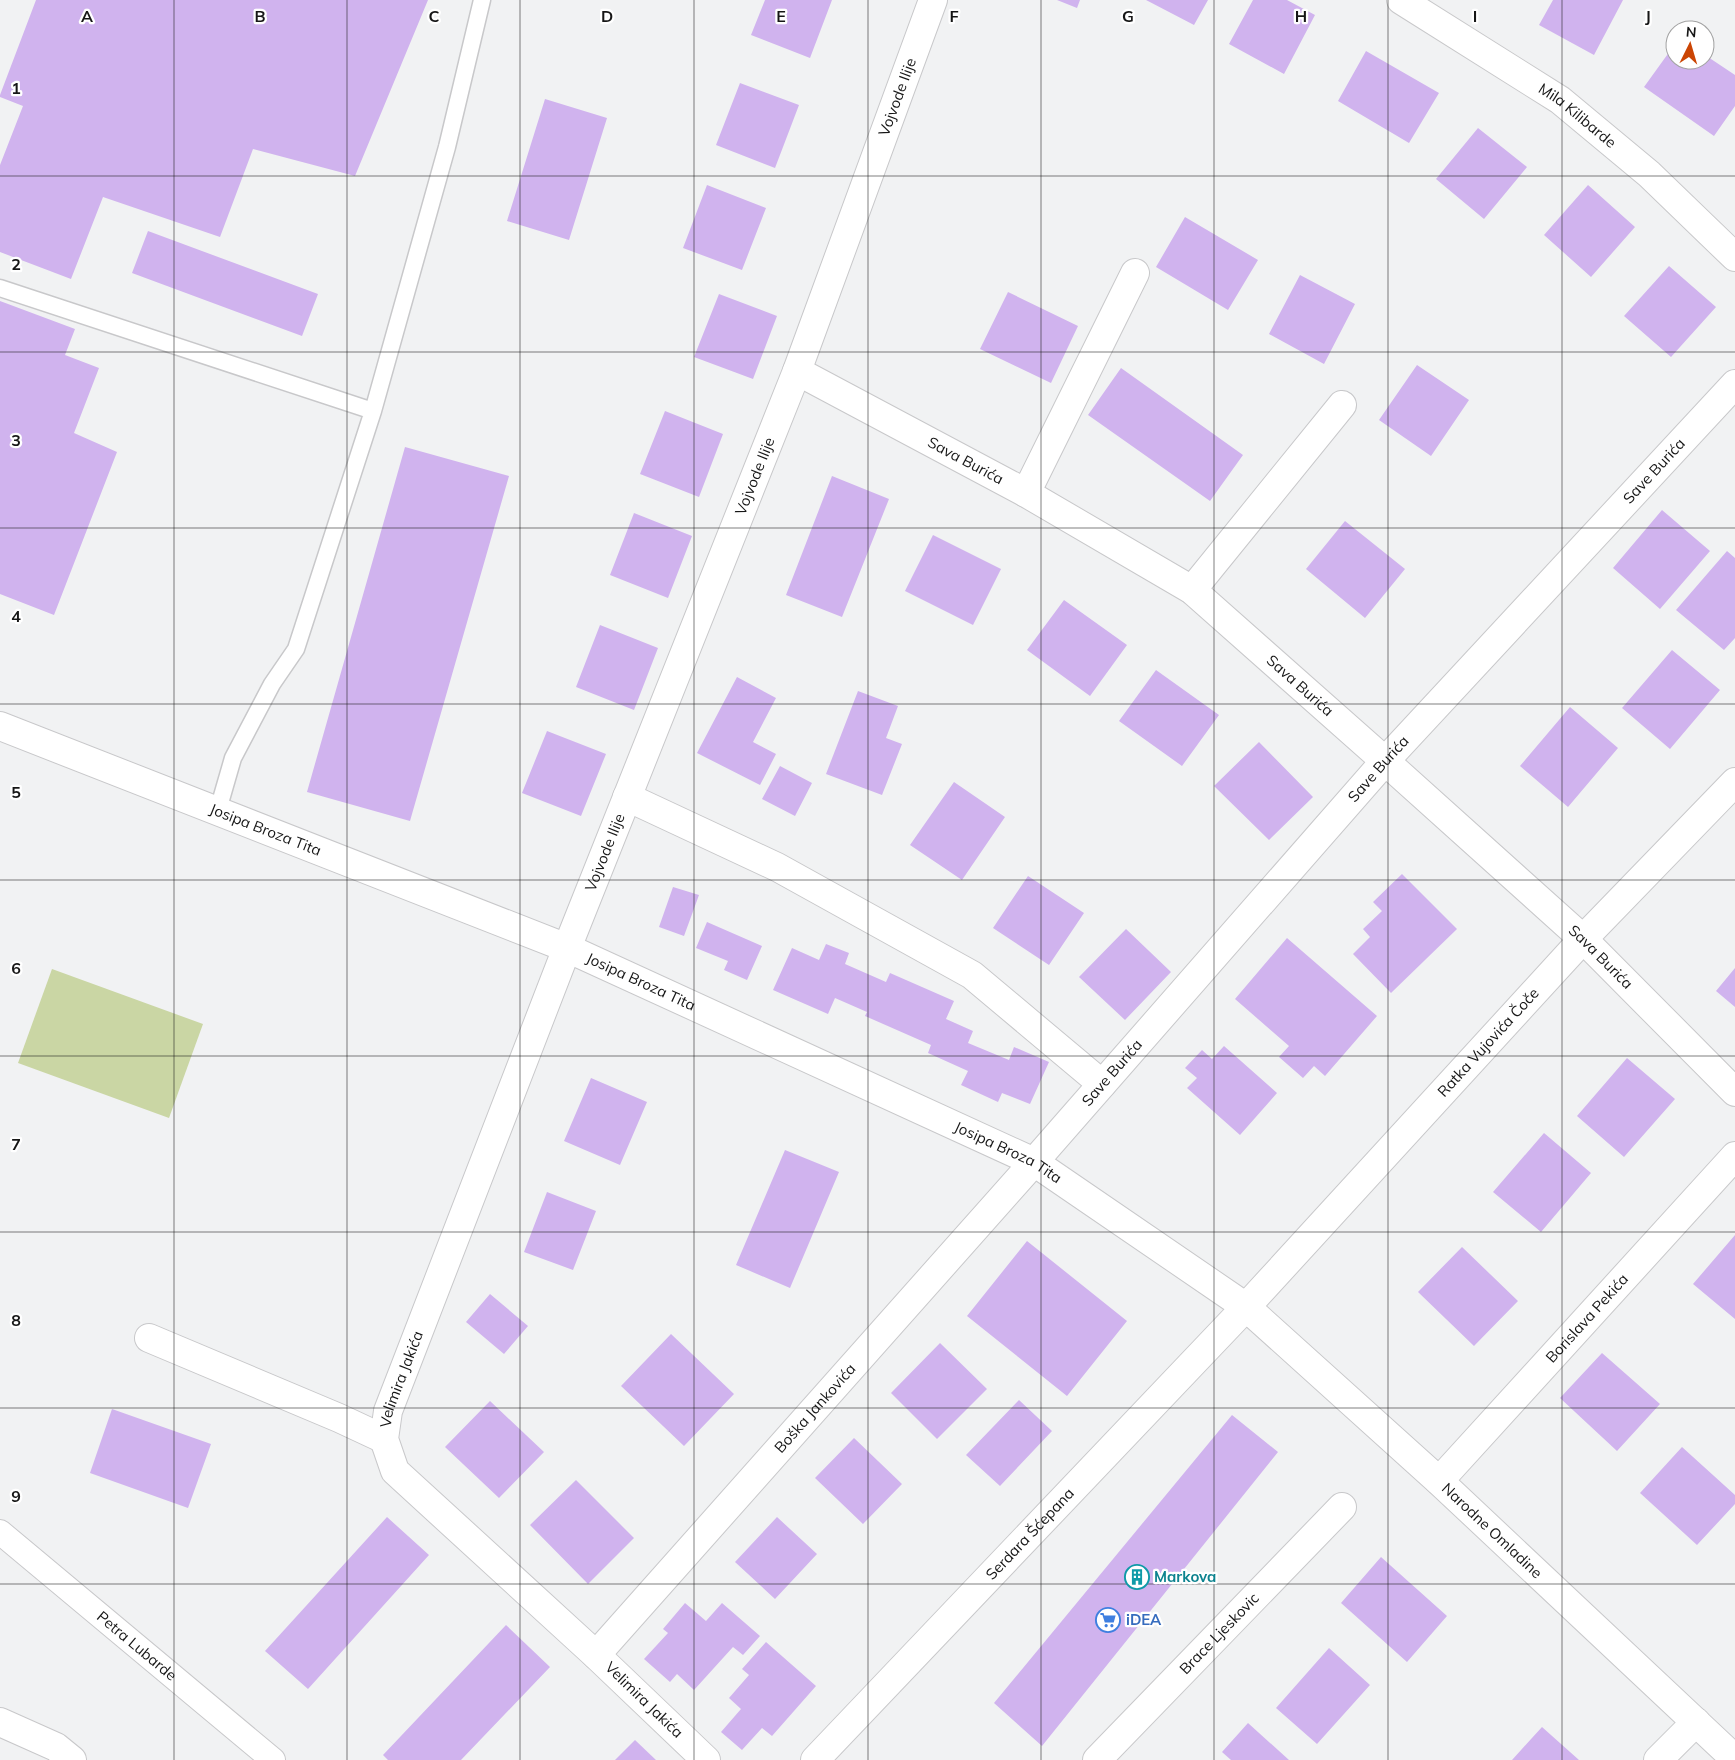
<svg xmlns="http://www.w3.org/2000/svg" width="1735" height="1760" font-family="Mulish,sans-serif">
<rect width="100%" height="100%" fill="#f1f2f3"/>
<!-- green -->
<path fill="#cad6a4" d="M 52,969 L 203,1024 L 169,1118 L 18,1063 Z"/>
<!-- building -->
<path fill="#d0b3ee" d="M 36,0 L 428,0 L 355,176 L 253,149 L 220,237 L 103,197 L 71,279 L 0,252 L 0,165 L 23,106 L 0,97 L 0,95 Z
M 765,0 L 832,0 L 810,58 L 751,35 Z
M 1057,0 L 1080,0 L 1077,8 Z
M 1146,0 L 1208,0 L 1194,25 Z
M 1253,0 L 1287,0 L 1315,15 L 1284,74 L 1229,44 Z
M 1553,0 L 1623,0 L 1594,55 L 1539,25 Z
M 1675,44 L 1675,60 L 1705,60 L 1705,55 L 1735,75 L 1735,106 L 1714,136 L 1644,87 Z
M 1366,51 L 1439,93 L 1409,143 L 1338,101 Z
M 740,83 L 799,105 L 775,168 L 716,145 Z
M 545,99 L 607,118 L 569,240 L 507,221 Z
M 1478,128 L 1527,167 L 1484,219 L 1436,179 Z
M 707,185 L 766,208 L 742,270 L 683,248 Z
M 1588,185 L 1635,227 L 1591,277 L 1544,235 Z
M 1185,217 L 1258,260 L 1228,310 L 1156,267 Z
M 148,231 L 318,294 L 302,336 L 132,273 Z
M 1669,266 L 1716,307 L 1671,357 L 1624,316 Z
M 1300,275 L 1355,304 L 1324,364 L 1269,334 Z
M 1008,292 L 1078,326 L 1051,383 L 980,349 Z
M 719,294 L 777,316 L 753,379 L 694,357 Z
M 0,301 L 75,329 L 65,355 L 99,368 L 74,433 L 117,452 L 54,615 L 0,594 Z
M 1417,365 L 1469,400 L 1431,456 L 1379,420 Z
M 1121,368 L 1243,455 L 1210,501 L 1088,415 Z
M 665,411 L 723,434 L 699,497 L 640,474 Z
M 405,447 L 509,476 L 410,821 L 307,792 Z
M 832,476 L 889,499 L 842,617 L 786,595 Z
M 1662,510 L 1710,551 L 1660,609 L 1613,568 Z
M 634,513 L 692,536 L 668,598 L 610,575 Z
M 1345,521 L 1405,569 L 1365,618 L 1306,569 Z
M 933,535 L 1001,569 L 973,625 L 905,591 Z
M 1727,551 L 1735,558 L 1735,638 L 1724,650 L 1676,610 Z
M 1064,600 L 1127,645 L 1090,696 L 1027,650 Z
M 600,625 L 658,648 L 634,710 L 576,687 Z
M 1672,650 L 1720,690 L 1670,749 L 1622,708 Z
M 1156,670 L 1219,715 L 1182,766 L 1119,721 Z
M 737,677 L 776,698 L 753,742 L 776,754 L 760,785 L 697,753 Z
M 858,691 L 898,706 L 886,738 L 902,744 L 882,795 L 826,774 Z
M 1570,707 L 1618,748 L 1568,807 L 1520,766 Z
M 547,731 L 606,754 L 581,816 L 522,793 Z
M 1259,742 L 1313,797 L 1269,840 L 1214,786 Z
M 780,766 L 812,783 L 795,816 L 762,799 Z
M 954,782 L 1005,817 L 962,880 L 910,845 Z
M 1402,874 L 1457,929 L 1391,993 L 1353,954 L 1370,937 L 1363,929 L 1382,911 L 1373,902 Z
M 1028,876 L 1084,913 L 1049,965 L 993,928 Z
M 673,887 L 699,895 L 684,936 L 659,927 Z
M 707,922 L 762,946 L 747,980 L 724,970 L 728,961 L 696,948 Z
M 1126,929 L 1171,972 L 1125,1020 L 1079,977 Z
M 1287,938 L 1377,1016 L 1325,1076 L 1314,1066 L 1303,1078 L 1279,1057 L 1289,1046 L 1235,999 Z
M 826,944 L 849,953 L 845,964 L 886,982 L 890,973 L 954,1001 L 946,1019 L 973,1031 L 968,1043 L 1009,1060 L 1014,1047 L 1049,1062 L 1030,1104 L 1002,1093 L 998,1102 L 961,1085 L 968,1071 L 928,1053 L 931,1045 L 865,1016 L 867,1012 L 835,998 L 828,1014 L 773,990 L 792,948 L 819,960 Z
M 1735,968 L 1735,1007 L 1716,991 Z
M 1224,1046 L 1277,1093 L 1240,1135 L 1187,1088 L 1197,1078 L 1185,1068 L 1202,1050 L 1212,1059 Z
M 1627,1058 L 1675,1099 L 1624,1157 L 1577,1116 Z
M 591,1078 L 647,1102 L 620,1165 L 564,1141 Z
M 1544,1133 L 1591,1173 L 1541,1232 L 1493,1192 Z
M 785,1150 L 839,1172 L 790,1288 L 736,1265 Z
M 547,1192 L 596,1211 L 573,1270 L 524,1252 Z
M 1735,1235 L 1735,1319 L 1693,1284 Z
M 1027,1241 L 1127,1321 L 1067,1396 L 967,1316 Z
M 1462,1247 L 1518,1301 L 1474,1346 L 1418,1292 Z
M 490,1294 L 528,1326 L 504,1354 L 466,1322 Z
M 671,1334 L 734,1394 L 684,1446 L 621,1386 Z
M 940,1343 L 987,1389 L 937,1439 L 891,1393 Z
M 1602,1353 L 1660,1404 L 1617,1451 L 1560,1398 Z
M 1019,1400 L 1052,1431 L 1000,1486 L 966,1455 Z
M 490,1401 L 544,1452 L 499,1498 L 445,1447 Z
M 112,1409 L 211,1444 L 188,1508 L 90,1473 Z
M 1232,1415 L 1278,1452 L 1042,1746 L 994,1703 Z
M 854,1438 L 902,1484 L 863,1524 L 815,1478 Z
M 1682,1447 L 1735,1495 L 1735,1504 L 1697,1545 L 1640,1493 Z
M 576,1480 L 634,1538 L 588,1584 L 530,1525 Z
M 387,1517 L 429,1555 L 308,1689 L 265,1651 Z
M 777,1517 L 817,1554 L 775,1599 L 735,1562 Z
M 1381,1557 L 1447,1616 L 1407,1662 L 1341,1603 Z
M 685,1603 L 706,1621 L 722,1603 L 760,1636 L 743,1655 L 733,1647 L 694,1690 L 677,1674 L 670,1682 L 644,1659 L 668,1633 L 663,1629 Z
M 506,1625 L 550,1667 L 461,1760 L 388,1760 L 383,1755 Z
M 766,1642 L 816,1686 L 772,1736 L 762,1728 L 742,1750 L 721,1732 L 741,1709 L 729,1698 L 749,1675 L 742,1669 Z
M 1329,1648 L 1370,1685 L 1317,1744 L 1276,1708 Z
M 1248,1723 L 1289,1760 L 1231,1760 L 1222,1752 Z
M 1542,1727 L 1579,1760 L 1512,1760 Z
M 635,1740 L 656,1760 L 615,1760 Z"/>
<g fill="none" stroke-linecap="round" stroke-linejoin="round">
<defs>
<path id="service" d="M 0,288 L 373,411
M 218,810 L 233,758 L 272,684 L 296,649 L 373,411 L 447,147 L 482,0"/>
<g id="pedestrian">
<path id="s1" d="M 0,1532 L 273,1760"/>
</g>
<g id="minor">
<path id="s2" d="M 1401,0 L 1560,100 L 1649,174 L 1735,257"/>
<path id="s3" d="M 797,371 L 1026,493 L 1192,590 L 1385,761 L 1583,939 L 1735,1092"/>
<path d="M 1026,493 L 1135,273"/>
<path d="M 1192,590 L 1342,405"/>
<path d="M 627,797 L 777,867 L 972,975 L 1102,1084"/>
<path d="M 149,1338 L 339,1418 L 384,1439"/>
<path id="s4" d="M 1439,1481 L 1735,1156"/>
<path id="s5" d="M 596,1655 L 1034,1162 L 1385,761 L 1735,384"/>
<path d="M 0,1722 L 56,1747 L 72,1760"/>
<path id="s6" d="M 706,1760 L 596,1655 L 395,1471 L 384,1439 L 388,1411 L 567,948 L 797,371 L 933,0"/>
<path id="s7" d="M 815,1760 L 1246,1307 L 1583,939 L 1735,782"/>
<path id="s8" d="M 1097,1760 L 1342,1507"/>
<path d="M 1658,1760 L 1696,1722"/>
</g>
<g id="tertiary">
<path id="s9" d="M 0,726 L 567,948 L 1034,1162 L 1246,1307 L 1439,1481 L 1735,1759"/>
</g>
</defs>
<!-- service casing -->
<use href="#service" stroke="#c8c8ca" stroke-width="19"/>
<!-- pedestrian casing -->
<use href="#pedestrian" stroke="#c8c8ca" stroke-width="26"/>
<!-- minor casing -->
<use href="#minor" stroke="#c8c8ca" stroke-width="30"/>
<!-- tertiary casing -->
<use href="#tertiary" stroke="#c8c8ca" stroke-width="30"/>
<!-- service -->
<use href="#service" stroke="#fff" stroke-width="16"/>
<!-- pedestrian -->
<use href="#pedestrian" stroke="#fff" stroke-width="24"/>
<!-- minor -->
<use href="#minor" stroke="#fff" stroke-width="28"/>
<!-- tertiary -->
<use href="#tertiary" stroke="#fff" stroke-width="28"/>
</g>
<!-- grid -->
<path fill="none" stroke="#161616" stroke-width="1" stroke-opacity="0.55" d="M 174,0 L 174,1760M 347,0 L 347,1760M 520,0 L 520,1760M 694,0 L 694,1760M 868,0 L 868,1760M 1041,0 L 1041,1760M 1214,0 L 1214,1760M 1388,0 L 1388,1760M 1562,0 L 1562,1760M 0,176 L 1735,176M 0,352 L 1735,352M 0,528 L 1735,528M 0,704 L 1735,704M 0,880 L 1735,880M 0,1056 L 1735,1056M 0,1232 L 1735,1232M 0,1408 L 1735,1408M 0,1584 L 1735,1584"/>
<!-- icons -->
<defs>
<symbol id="building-ring" viewBox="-11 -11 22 22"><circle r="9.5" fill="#fff" stroke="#0f9aa8" stroke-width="1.5"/><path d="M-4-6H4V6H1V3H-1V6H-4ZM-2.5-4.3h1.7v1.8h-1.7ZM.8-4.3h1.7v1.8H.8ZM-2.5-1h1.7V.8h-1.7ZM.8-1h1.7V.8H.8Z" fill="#0f9aa8"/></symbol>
<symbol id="supermarket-ring" viewBox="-11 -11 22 22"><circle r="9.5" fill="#fff" stroke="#3f7fe0" stroke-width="1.5"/><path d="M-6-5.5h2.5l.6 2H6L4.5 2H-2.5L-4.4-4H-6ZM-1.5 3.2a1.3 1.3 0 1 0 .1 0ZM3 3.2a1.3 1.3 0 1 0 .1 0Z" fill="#3f7fe0"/></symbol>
</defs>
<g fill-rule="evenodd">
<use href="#building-ring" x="1123" y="1563" width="28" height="28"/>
<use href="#supermarket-ring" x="1094" y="1606" width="28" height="28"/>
</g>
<g text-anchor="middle" stroke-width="4.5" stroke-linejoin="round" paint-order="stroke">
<!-- street labels -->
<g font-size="15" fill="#161616" stroke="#fff">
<text dy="5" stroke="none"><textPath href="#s6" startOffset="1896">Vojvode Ilije</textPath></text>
<text dy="5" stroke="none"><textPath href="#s2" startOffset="211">Mila Kilibarde</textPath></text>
<text dy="5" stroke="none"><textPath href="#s3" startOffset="191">Sava Burića</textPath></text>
<text dy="5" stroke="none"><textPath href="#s5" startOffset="1588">Save Burića</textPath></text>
<text dy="5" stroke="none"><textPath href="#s6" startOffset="1491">Vojvode Ilije</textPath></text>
<text dy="5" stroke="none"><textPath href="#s3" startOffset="596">Sava Burića</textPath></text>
<text dy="5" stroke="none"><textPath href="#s5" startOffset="1182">Save Burića</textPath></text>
<text dy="5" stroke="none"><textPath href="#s9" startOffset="285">Josipa Broza Tita</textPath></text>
<text dy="5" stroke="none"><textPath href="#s6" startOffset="1086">Vojvode Ilije</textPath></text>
<text dy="5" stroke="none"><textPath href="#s3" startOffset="1001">Sava Burića</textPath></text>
<text dy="5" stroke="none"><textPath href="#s9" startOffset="690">Josipa Broza Tita</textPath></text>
<text dy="5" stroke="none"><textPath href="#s7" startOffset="984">Ratka Vujovića Čoče</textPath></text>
<text dy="5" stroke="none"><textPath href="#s5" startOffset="778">Save Burića</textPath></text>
<text dy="5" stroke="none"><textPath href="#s9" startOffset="1095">Josipa Broza Tita</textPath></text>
<text dy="5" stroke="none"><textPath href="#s4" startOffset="220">Borislava Pekića</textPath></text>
<text dy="5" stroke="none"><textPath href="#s6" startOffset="521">Velimira Jakića</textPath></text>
<text dy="5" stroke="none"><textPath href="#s5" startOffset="330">Boška Jankovića</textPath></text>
<text dy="5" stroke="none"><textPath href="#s9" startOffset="1712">Narodne Omladine</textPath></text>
<text dy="5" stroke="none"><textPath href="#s7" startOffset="312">Serdara Šćepana</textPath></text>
<text dy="5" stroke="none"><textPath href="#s8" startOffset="176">Brace Ljeskovic</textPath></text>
<text dy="5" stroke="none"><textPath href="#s1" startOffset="178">Petra Lubarde</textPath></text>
<text transform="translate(644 1700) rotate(44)" y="5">Velimira Jakića</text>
</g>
<!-- culture labels -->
<g font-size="15" font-weight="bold" fill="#0d838f" stroke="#fff" text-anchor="start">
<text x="1154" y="1582">Markova</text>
</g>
<!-- shop labels -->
<g font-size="15" font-weight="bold" fill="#366cbe" stroke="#fff" text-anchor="start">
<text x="1126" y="1625">iDEA</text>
</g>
</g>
<g font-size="16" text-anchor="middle" font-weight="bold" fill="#161616" stroke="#fff" stroke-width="4.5" stroke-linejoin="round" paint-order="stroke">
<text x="87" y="22">A</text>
<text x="260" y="22">B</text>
<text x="434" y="22">C</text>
<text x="607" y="22">D</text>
<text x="781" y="22">E</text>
<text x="954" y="22">F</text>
<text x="1128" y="22">G</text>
<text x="1301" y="22">H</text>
<text x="1475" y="22">I</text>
<text x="1648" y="22">J</text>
<text x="16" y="94">1</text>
<text x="16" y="270">2</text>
<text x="16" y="446">3</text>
<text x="16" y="622">4</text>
<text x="16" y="798">5</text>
<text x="16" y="974">6</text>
<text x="16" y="1150">7</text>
<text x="16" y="1326">8</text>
<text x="16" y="1502">9</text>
</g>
<!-- north arrow -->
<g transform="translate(1690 45) rotate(5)"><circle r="24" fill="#ffffff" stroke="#a2a2a2"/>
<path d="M0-4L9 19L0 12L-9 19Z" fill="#cb4504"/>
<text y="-8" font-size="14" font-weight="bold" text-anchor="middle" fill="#161616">N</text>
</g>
</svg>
